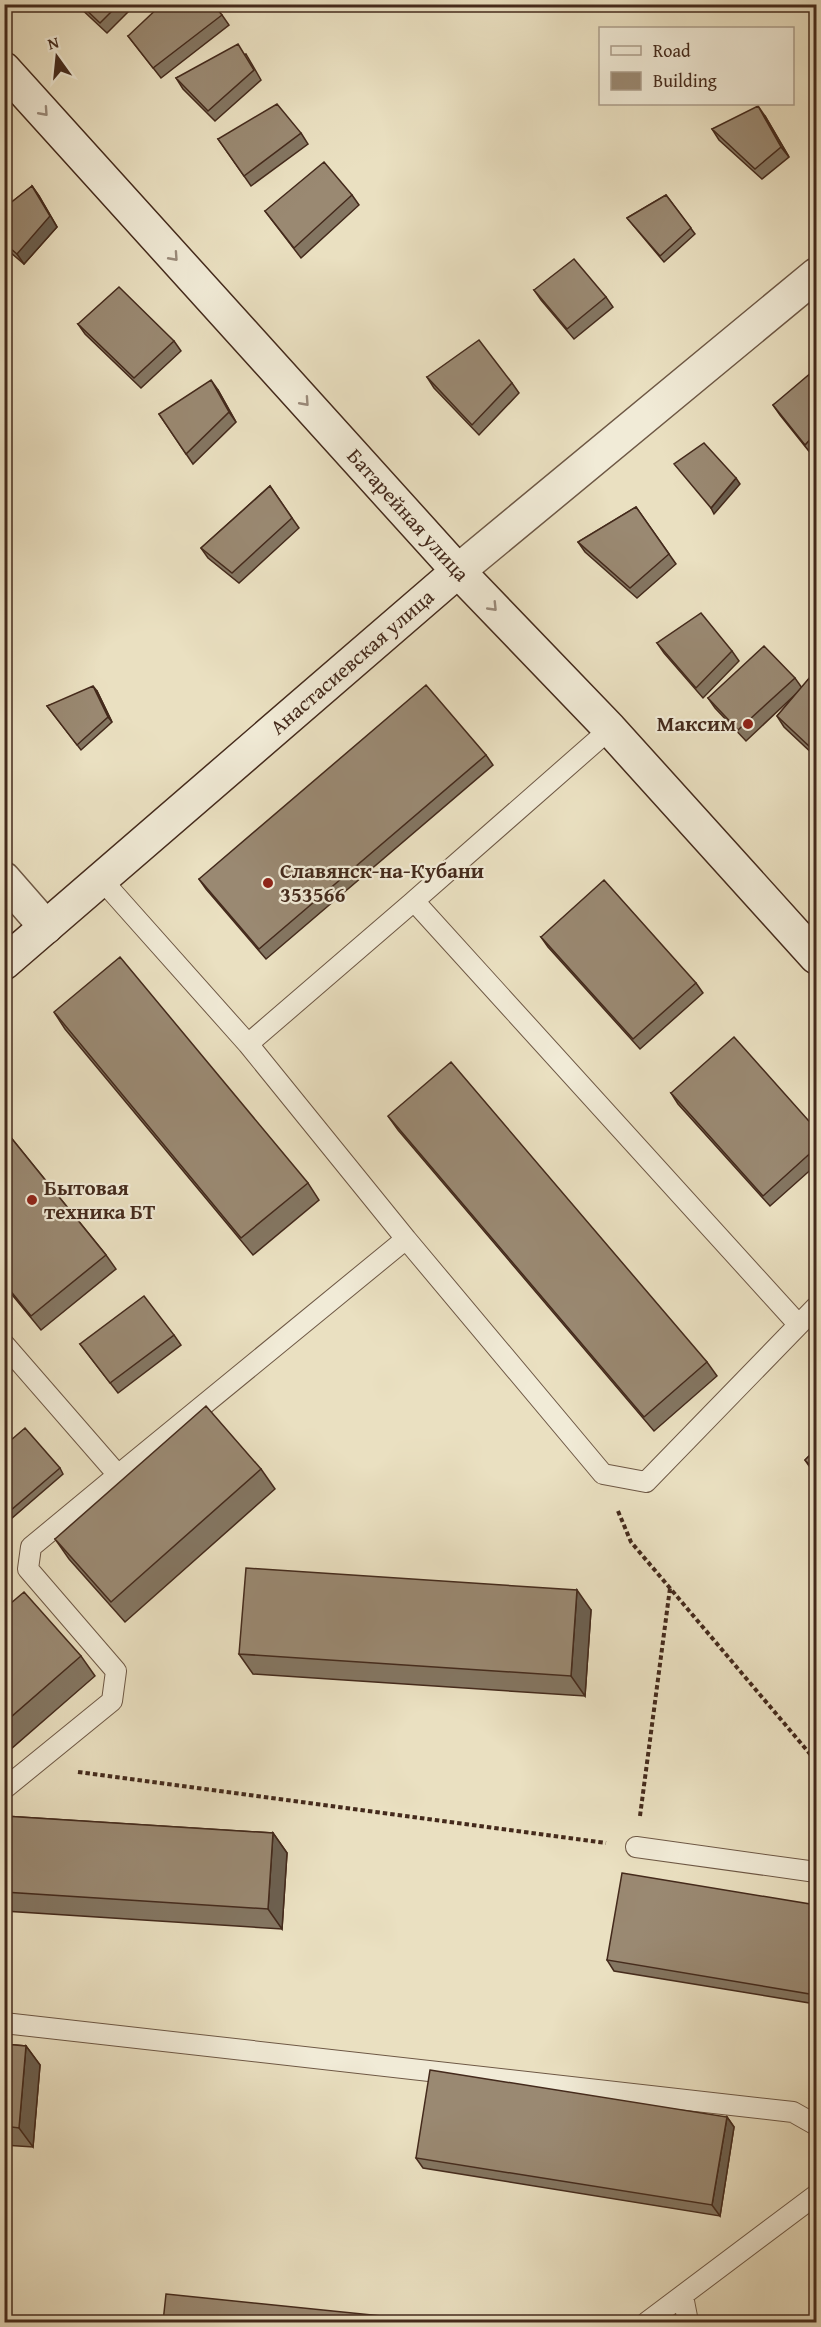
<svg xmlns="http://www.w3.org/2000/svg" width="821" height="2327" font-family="'Gentium Book Plus',serif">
<rect width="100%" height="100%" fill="#eae0c1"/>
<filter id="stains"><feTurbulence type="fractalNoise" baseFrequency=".00333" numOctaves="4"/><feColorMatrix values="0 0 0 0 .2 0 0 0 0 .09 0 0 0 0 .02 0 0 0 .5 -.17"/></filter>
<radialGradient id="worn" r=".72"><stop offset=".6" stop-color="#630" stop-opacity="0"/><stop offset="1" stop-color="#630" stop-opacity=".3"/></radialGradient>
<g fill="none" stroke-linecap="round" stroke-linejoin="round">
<defs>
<path id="lane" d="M 610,729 L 414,901 L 798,1324
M 101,879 L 248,1044 L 406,1239
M 248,1044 L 414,901
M 4,1344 L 118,1475 L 406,1239 L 603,1474 L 646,1482 L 816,1307
M 4,1789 L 112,1701 L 116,1671 L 28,1569 L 31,1547 L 118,1475
M 636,1847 L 816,1872
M 4,2023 L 793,2112 L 816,2125
M 683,2296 L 688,2322
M 647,2322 L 816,2195"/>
<path id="street" d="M 458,571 L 816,275
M 4,879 L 46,927"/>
<path id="secondary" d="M 4,69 L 458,571 L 610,729 L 816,957
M 4,963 L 458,571"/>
</defs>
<!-- lane casing -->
<use href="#lane" stroke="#6e5845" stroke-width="22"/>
<!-- street casing -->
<use href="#street" stroke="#6e5845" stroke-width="36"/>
<!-- secondary casing -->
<use href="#secondary" stroke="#442a1c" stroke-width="36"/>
<!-- path -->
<path stroke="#442a1c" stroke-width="4" stroke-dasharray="4.5 3" stroke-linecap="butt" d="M 618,1511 L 631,1542 L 816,1761
M 78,1772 L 606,1843
M 640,1816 L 670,1588"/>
<!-- lane -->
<use href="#lane" stroke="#f1ebd7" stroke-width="20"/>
<!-- street -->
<use href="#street" stroke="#f1ebd7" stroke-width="33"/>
<!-- secondary -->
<use href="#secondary" stroke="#f1ebd7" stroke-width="33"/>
</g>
<!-- wall -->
<path fill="#847662" stroke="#442a1c" stroke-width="1.5" d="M 76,4 L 136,4 L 107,33 Z
M 596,4 L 609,4 L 602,11 Z
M 222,15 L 229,25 L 161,78 L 128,36 Z
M 246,54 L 261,80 L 215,121 L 183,89 L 176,78 Z
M 765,116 L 789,157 L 762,179 L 719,140 L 712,129 Z
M 301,133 L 308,144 L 251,186 L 218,139 Z
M 32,186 L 39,196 L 57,227 L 24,264 L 4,247 L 4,208 Z
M 352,195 L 359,205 L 301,258 L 265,211 Z
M 666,195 L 695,234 L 664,262 L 627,218 Z
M 534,290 L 606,297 L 613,307 L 574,339 L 541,300 Z
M 78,324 L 174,341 L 181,351 L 141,388 L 85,334 Z
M 816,376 L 816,450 L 812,455 L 780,415 L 773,405 Z
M 427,377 L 512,383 L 519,393 L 479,435 L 434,388 Z
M 218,390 L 236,422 L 193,464 L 159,414 Z
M 270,486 L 299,528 L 239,583 L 208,558 L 201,548 Z
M 636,507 L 676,564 L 637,598 L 585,552 L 578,542 Z
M 657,643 L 732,651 L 739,661 L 703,698 L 664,653 Z
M 816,670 L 816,757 L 784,727 L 777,716 L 799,691 L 746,741 L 715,708 L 708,698 L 795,678 L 802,688 Z
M 97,691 L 112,722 L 81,750 L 47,706 Z
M 486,755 L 493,765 L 266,959 L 206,889 L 199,879 Z
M 541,937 L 696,983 L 703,993 L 640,1049 L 548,947 Z
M 54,1012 L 308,1183 L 319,1200 L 253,1255 L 65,1029 Z
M 671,1093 L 816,1129 L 816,1165 L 770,1206 L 678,1104 Z
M 388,1116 L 707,1362 L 717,1376 L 654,1431 L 398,1130 Z
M 4,1129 L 106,1255 L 116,1269 L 41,1330 L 4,1285 Z
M 174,1335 L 181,1345 L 118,1393 L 80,1344 Z
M 4,1446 L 60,1468 L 63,1474 L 4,1525 Z
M 816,1449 L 816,1476 L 805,1460 Z
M 261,1469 L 275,1489 L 125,1622 L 69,1559 L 55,1539 Z
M 4,1609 L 81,1656 L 95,1676 L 4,1755 Z
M 591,1610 L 585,1696 L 253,1674 L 239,1654 Z
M 4,1816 L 273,1833 L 287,1853 L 282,1929 L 4,1911 Z
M 816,1905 L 816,2004 L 614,1971 L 607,1960 Z
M 4,2044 L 26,2046 L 40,2065 L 33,2147 L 4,2145 Z
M 727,2117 L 734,2127 L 720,2216 L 423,2168 L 416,2158 Z"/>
<!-- shaded-wall -->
<path fill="#6c6050" stroke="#442a1c" stroke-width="1.5" d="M 758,106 L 765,116 L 789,157 L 781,147 Z
M 32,186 L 39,196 L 57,227 L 24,264 L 17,254 Z
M 211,380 L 218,390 L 236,422 L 229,412 Z
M 736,478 L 740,484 L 714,514 L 711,508 Z
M 93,686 L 97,691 L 112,722 L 108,717 Z
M 577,1590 L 591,1610 L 585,1696 L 571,1676 Z
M 273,1833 L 287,1853 L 282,1929 L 268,1909 Z
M 26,2046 L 40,2065 L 33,2147 L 19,2128 Z
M 727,2117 L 734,2127 L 720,2216 L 712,2205 Z"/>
<!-- building -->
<path fill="#9a8972" stroke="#442a1c" stroke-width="1.5" d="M 80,4 L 119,4 L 100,23 Z
M 162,4 L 213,4 L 222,15 L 153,68 L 128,36 Z
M 238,44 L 254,70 L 208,111 L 176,78 Z
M 816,55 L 816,63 L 812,59 Z
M 277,104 L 301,133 L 244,176 L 218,139 Z
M 758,106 L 781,147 L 755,169 L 712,129 Z
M 324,162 L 352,195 L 294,248 L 265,211 Z
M 32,186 L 50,216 L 17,254 L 4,243 L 4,208 Z
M 666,195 L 691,228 L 660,256 L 627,218 Z
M 574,259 L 606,297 L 567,329 L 534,290 Z
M 119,287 L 174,341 L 134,378 L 78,324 Z
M 816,329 L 816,340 L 810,333 Z
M 479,340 L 512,383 L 472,425 L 427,377 Z
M 812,372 L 816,376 L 816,433 L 805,445 L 773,405 Z
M 211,380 L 229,412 L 186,454 L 159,414 Z
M 704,443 L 736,478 L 711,508 L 674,464 Z
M 270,486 L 292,518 L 232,573 L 201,548 Z
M 636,507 L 669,554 L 630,588 L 578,542 Z
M 701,613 L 732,651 L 696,688 L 657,643 Z
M 764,646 L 795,678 L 738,730 L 708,698 Z
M 816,670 L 816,742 L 810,747 L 777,716 Z
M 426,685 L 486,755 L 259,949 L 199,879 Z
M 93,686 L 108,717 L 77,745 L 47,706 Z
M 604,880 L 696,983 L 633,1039 L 541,937 Z
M 120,957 L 308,1183 L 241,1238 L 54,1012 Z
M 734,1037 L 816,1129 L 816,1148 L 763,1196 L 671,1093 Z
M 451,1062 L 707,1362 L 644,1417 L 388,1116 Z
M 4,1129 L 106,1255 L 31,1316 L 4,1283 Z
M 144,1296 L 174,1335 L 110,1383 L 80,1344 Z
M 206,1406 L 261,1469 L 111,1602 L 55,1539 Z
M 25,1428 L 60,1468 L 4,1516 L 4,1446 Z
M 816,1449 L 816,1472 L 805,1460 Z
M 246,1568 L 577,1590 L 571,1676 L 239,1654 Z
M 24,1592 L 81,1656 L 4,1723 L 4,1609 Z
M 4,1816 L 273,1833 L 268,1909 L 4,1892 Z
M 622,1873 L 816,1905 L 816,1995 L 607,1960 Z
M 4,2044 L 26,2046 L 19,2128 L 4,2126 Z
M 430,2070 L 727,2117 L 712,2205 L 416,2158 Z
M 166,2294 L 441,2322 L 163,2322 Z"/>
<!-- one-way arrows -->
<defs><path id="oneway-chevron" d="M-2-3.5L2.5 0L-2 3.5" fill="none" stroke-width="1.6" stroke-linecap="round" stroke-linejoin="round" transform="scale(1.5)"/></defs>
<g stroke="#9a8a7a">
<use href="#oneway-chevron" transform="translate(44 112) rotate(48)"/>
<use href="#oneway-chevron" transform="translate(174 257) rotate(48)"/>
<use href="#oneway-chevron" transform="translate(305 402) rotate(48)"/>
<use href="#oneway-chevron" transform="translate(493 607) rotate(46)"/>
</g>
<!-- markers -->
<g fill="#8f2418" stroke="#f1ebd7" stroke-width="2">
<circle cx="748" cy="724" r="6"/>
<circle cx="268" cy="883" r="6"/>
<circle cx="32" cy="1200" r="6"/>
</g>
<g text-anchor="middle" stroke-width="4.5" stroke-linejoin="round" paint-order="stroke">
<!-- street labels -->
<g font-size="21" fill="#442a1c" stroke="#f1ebd7">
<text transform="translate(408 515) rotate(48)" y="7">Батарейная улица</text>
<text transform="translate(352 662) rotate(-41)" y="7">Анастасиевская улица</text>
</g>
<!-- poi labels -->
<g font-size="21" font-weight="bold" fill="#442a1c" stroke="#f1ebd7" text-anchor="start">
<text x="736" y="731" text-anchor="end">Максим</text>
<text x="280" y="878">Славянск-на-Кубани<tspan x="280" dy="24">353566</tspan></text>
<text x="44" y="1195">Бытовая<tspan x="44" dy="24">техника БТ</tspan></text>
</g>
</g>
<!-- margin -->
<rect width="821" height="2327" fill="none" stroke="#eae0c1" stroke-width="24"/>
<rect x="6" y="6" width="809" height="2315" fill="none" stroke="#442a1c" stroke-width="3"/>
<rect x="12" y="12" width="797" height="2303" fill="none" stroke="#442a1c" stroke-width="1.5"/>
<!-- legend -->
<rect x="599" y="27" width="195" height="78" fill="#f1ebd7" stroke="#ac9e8c" stroke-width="1.5"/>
<rect x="611" y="46" width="30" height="9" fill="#f1ebd7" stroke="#ac9e8c" stroke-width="1.5"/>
<text x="653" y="57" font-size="18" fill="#442a1c">Road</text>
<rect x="611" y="72" width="30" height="18" fill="#9a8972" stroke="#ac9e8c" stroke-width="1.5"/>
<text x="653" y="87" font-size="18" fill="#442a1c">Building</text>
<!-- north arrow -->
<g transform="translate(57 57) rotate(345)" stroke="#f1ebd7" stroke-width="4.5" paint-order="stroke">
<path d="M0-4.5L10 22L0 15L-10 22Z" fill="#442a1c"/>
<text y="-9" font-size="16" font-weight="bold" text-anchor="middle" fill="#442a1c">N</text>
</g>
<rect width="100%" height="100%" filter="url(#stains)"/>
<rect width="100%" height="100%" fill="url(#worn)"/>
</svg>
